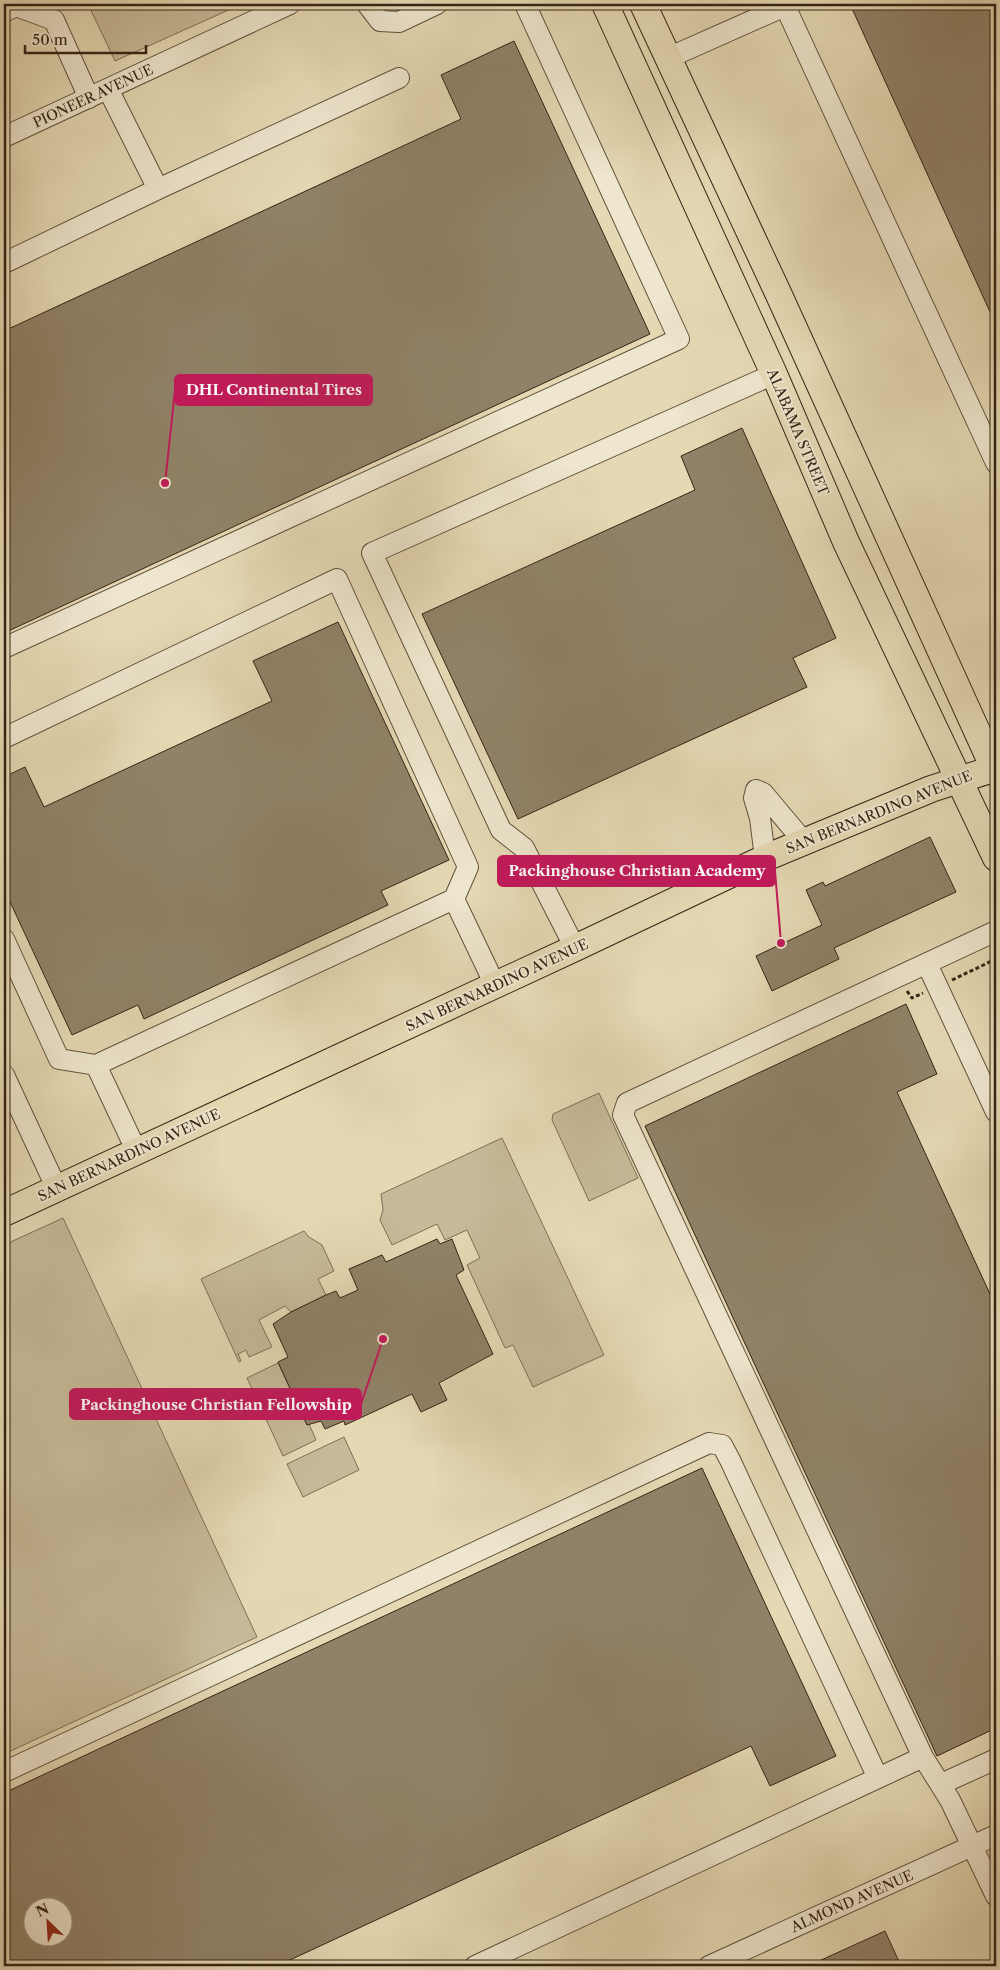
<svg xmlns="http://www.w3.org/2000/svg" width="1000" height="1970" font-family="'Libre Caslon Text',serif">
<rect width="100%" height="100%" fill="#e5d9b4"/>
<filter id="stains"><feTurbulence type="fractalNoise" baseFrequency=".004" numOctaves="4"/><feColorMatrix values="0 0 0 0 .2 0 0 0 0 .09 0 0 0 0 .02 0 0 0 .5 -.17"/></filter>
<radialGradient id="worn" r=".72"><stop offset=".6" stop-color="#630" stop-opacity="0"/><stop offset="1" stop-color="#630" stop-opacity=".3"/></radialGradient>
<!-- green -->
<path fill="#c7ba99" stroke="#7e6f57" d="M 88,4 L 242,4 L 115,61 Z
M 599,1093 L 638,1178 L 589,1201 L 552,1120 L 553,1114 Z
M 502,1138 L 604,1355 L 533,1387 L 513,1345 L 505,1348 L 467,1265 L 480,1258 L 467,1230 L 445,1240 L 437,1224 L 392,1245 L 380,1220 L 383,1210 L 381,1194 Z
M 63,1218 L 257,1637 L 4,1754 L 4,1245 Z
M 304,1231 L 309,1237 L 322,1245 L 334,1271 L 318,1279 L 326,1295 L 291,1312 L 285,1306 L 259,1320 L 272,1347 L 249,1357 L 246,1350 L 238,1354 L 241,1361 L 239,1362 L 201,1279 Z
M 278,1363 L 307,1425 L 309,1424 L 316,1440 L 283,1456 L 247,1378 Z
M 344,1437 L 359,1470 L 303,1497 L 287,1464 Z"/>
<!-- building -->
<path fill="#908268" stroke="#342415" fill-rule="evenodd" d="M 850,4 L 996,4 L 996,325 Z
M 514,41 L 650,334 L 4,633 L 4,331 L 461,119 L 441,75 Z
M 742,428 L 836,638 L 793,658 L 807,687 L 518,819 L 422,614 L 695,490 L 681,456 Z
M 338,622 L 449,860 L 381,891 L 388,905 L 144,1019 L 138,1005 L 72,1035 L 4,889 L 4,777 L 25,767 L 44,807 L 272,701 L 253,661 Z
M 930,837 L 956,892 L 834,948 L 839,959 L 772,991 L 756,956 L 822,925 L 806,890 L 823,882 L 825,886 Z
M 906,1004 L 937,1074 L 897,1092 L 996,1307 L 996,1728 L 937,1756 L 734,1320 L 645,1126 Z
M 437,1239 L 440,1244 L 452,1239 L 464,1270 L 456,1275 L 493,1354 L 439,1383 L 447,1400 L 421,1412 L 412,1394 L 345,1425 L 344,1421 L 325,1429 L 321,1421 L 307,1425 L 278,1362 L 288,1357 L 273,1324 L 291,1312 L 326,1295 L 336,1291 L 340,1298 L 358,1290 L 349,1269 L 382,1255 L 386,1262 Z
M 702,1468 L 836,1756 L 770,1786 L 751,1746 L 277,1966 L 4,1966 L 4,1793 ZM 32,1908 L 62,1908 L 62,1938 L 32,1938 Z
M 885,1931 L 901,1966 L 808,1966 Z"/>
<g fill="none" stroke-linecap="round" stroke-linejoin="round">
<defs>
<path id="minor" d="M 367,4 L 380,21 L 399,22 L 437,4
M 4,12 L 16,6 L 54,20 L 89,98
M 668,58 L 785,6 L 996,463
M 4,137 L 290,4
M 158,189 L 399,78
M 4,263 L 158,189 L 108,89
M 4,648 L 679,339 L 525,4
M 4,738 L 337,579 L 468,867 L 454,899 L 495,985
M 765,858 L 760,818 L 754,798 L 756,790 L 763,793 L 805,843
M 4,939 L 59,1059 L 96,1065 L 137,1152
M 575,948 L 524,848 L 501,830 L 372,553 L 774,374
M 927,964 L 996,1112
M 96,1065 L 454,899
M 4,1075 L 57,1189
M 923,1757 L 623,1115 L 627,1103 L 996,931
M 4,1772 L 709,1443 L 722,1445 L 730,1460 L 878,1778 L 923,1757 L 950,1800 L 996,1896
M 941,1784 L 996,1759
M 475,1966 L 878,1778
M 709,1966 L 996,1835"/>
<path id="major" d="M 605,4 L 774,374 L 846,542 L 996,858
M 643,4 L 779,295 L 996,773
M 4,1213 L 575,948 L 765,858 L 931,789 L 996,768"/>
</defs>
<!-- minor casing -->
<use href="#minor" stroke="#60513d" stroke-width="22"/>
<!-- major casing -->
<use href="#major" stroke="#342415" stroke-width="28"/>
<!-- path -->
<path stroke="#342415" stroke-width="3" stroke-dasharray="4 2.5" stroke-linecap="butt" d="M 952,980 L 996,959
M 907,991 L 912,998 L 923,993"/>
<!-- minor -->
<use href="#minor" stroke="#eee6ce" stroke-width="20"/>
<!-- major -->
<use href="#major" stroke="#e5d9b4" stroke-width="26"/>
</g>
<g text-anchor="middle" stroke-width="4" stroke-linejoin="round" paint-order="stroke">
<!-- street labels -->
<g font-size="14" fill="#342415" stroke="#eee6ce">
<text transform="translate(93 96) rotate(-25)" y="5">PIONEER AVENUE</text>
<text transform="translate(798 432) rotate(67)" y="5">ALABAMA STREET</text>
<text transform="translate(879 812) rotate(-22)" y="5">SAN BERNARDINO AVENUE</text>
<text transform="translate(497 985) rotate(-25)" y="5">SAN BERNARDINO AVENUE</text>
<text transform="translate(129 1155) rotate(-25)" y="5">SAN BERNARDINO AVENUE</text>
<text transform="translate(852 1901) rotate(-24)" y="5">ALMOND AVENUE</text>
</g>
</g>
<!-- callouts -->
<path fill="none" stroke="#c2185b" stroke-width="2" d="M165 483L175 390M781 943L775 871M383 1339L361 1404"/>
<g fill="#c2185b" stroke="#eee6ce" stroke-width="2">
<circle cx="165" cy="483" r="5"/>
<circle cx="781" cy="943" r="5"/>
<circle cx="383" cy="1339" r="5"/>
</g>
<g fill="#c2185b" stroke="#c2185b" stroke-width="2">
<rect x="175" y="375" width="197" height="30" rx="5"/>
<rect x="498" y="856" width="277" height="30" rx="5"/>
<rect x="70" y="1389" width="291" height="30" rx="5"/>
</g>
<g font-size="15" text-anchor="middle" font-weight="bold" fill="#fff">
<text x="274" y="395">DHL Continental Tires</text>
<text x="637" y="876">Packinghouse Christian Academy</text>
<text x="216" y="1410">Packinghouse Christian Fellowship</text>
</g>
<!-- margin -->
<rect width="1000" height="1970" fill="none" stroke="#e5d9b4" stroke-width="20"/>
<rect x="5" y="5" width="990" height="1960" fill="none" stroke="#342415" stroke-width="2.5"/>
<rect x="10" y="10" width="980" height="1950" fill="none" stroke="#342415"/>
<!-- north arrow -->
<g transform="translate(48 1922) rotate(335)"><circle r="24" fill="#eee6ce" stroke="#a49884"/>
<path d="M0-4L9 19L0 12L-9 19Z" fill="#8f2418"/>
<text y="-8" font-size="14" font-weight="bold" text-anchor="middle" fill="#342415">N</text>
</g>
<!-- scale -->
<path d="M25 45v8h121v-8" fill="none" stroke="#342415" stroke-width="2.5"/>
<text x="32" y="45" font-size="15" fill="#342415" stroke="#eee6ce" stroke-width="4" paint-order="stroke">50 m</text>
<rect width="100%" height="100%" filter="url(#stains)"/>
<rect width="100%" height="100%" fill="url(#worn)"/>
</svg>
